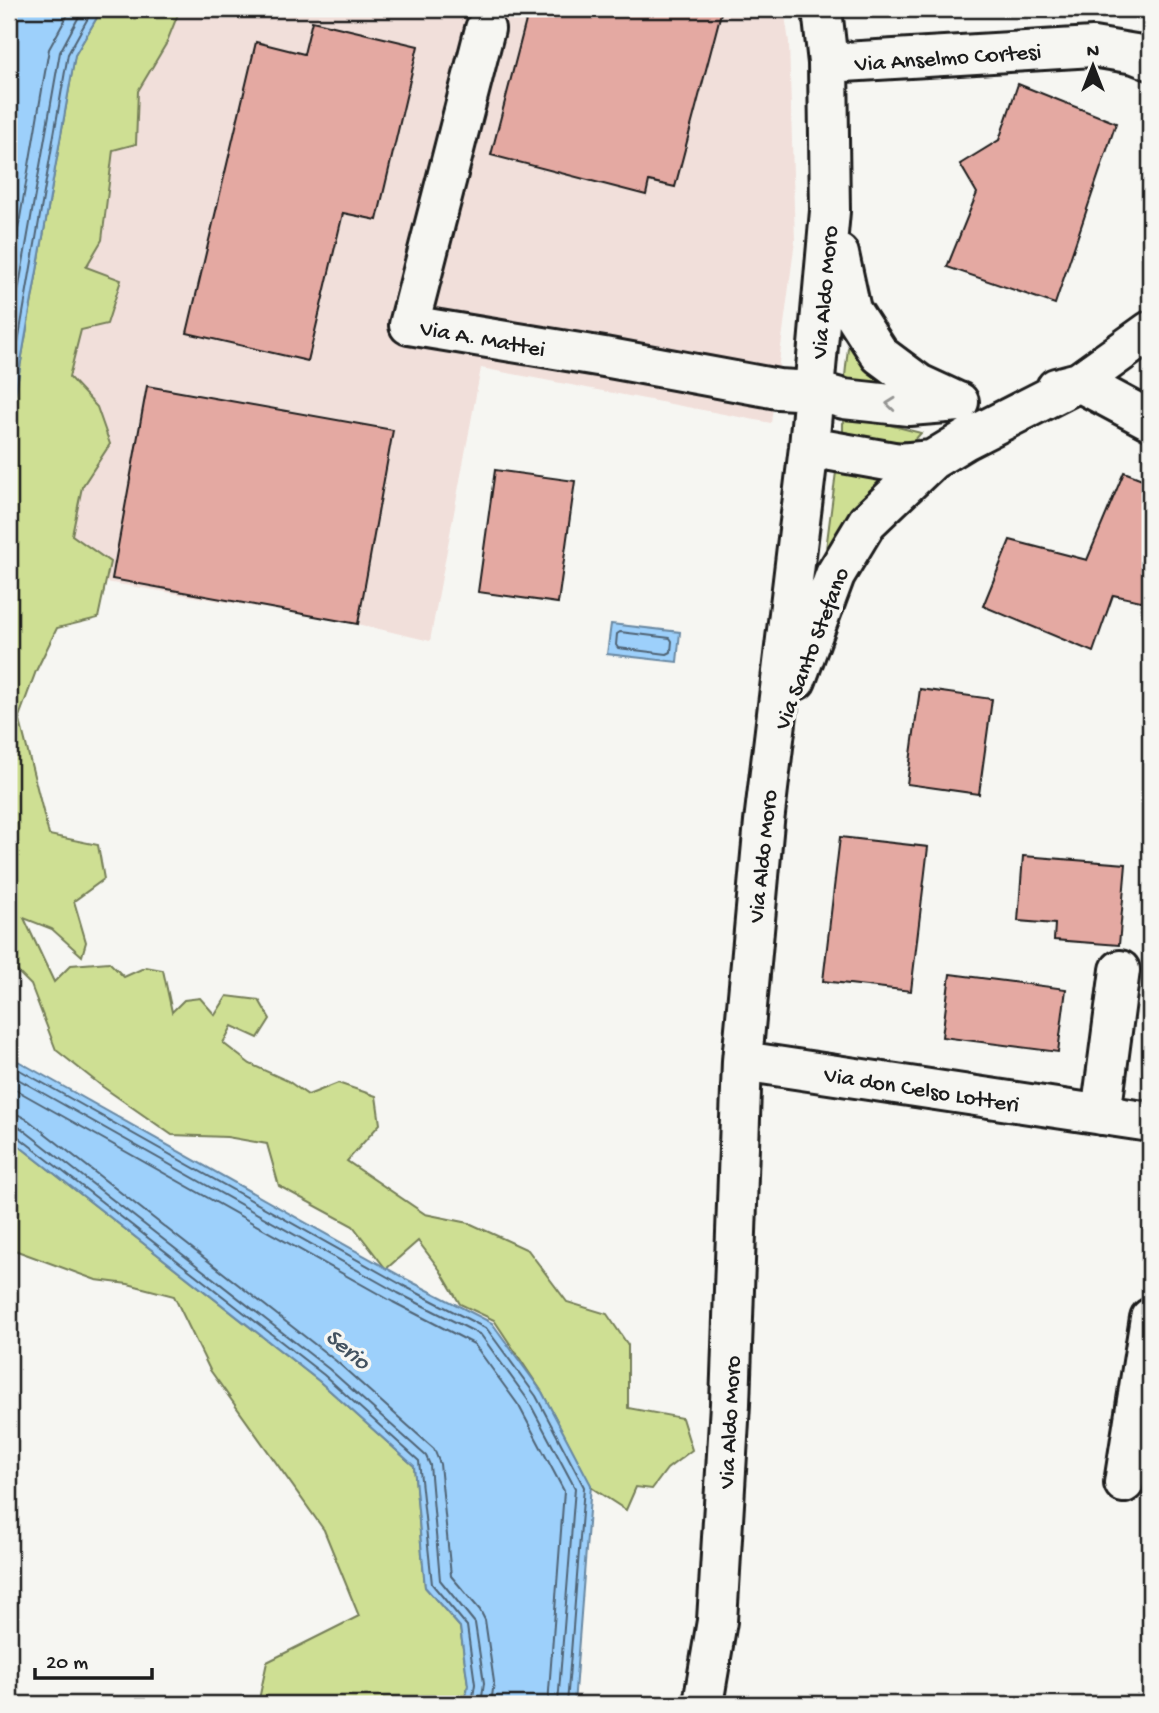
<svg xmlns="http://www.w3.org/2000/svg" width="1159" height="1713" font-family="'Gochi Hand',sans-serif">
<rect width="100%" height="100%" fill="#f6f6f2"/>
<filter id="ink" filterUnits="userSpaceOnUse"><feTurbulence type="fractalNoise" baseFrequency=".0143" numOctaves="2"/><feDisplacementMap in="SourceGraphic" scale="14" xChannelSelector="R" yChannelSelector="G"/><feConvolveMatrix kernelMatrix="1 2 1 2 8 2 1 2 1" color-interpolation-filters="sRGB"/></filter>
<g filter="url(#ink)">
<!-- built -->
<path fill="#f1dfda" d="M 180,9 L 784,9 L 789,42 L 795,241 L 771,423 L 481,368 L 430,641 L 358,624 L 106,582 L 110,562 L 72,535 L 82,487 L 110,443 L 69,378 L 81,329 L 121,281 L 86,267 L 102,240 L 113,150 L 136,143 L 138,91 L 166,44 Z"/>
<!-- green -->
<path fill="#cedf93" stroke="#757e58" stroke-width="2" d="M 102,9 L 180,9 L 166,44 L 138,91 L 136,144 L 113,150 L 102,240 L 86,267 L 121,280 L 107,324 L 81,330 L 69,377 L 97,407 L 110,444 L 82,487 L 72,535 L 110,562 L 98,618 L 57,628 L 36,671 L 19,717 L 49,835 L 98,845 L 104,879 L 74,901 L 86,942 L 82,956 L 52,929 L 24,918 L 54,982 L 71,965 L 109,962 L 124,977 L 146,967 L 163,970 L 172,1012 L 184,1000 L 200,998 L 215,1015 L 227,996 L 259,1000 L 270,1019 L 258,1038 L 232,1026 L 223,1043 L 250,1064 L 288,1081 L 308,1095 L 338,1083 L 376,1096 L 380,1124 L 347,1161 L 425,1214 L 469,1223 L 528,1250 L 567,1302 L 607,1314 L 628,1345 L 628,1408 L 682,1418 L 692,1450 L 667,1469 L 652,1489 L 636,1487 L 626,1510 L 592,1488 L 542,1392 L 494,1320 L 460,1304 L 440,1270 L 418,1241 L 386,1269 L 353,1226 L 279,1186 L 267,1144 L 227,1137 L 172,1135 L 103,1087 L 56,1050 L 31,985 L 9,963 L 9,430 L 75,55 Z
M 852,341 L 902,391 L 851,383 L 845,376 L 848,348 Z
M 848,418 L 870,420 L 921,433 L 914,441 L 851,442 L 843,434 L 843,423 Z
M 836,472 L 891,476 L 825,557 Z
M 9,1138 L 319,1381 L 414,1466 L 425,1587 L 460,1627 L 468,1685 L 465,1704 L 258,1704 L 267,1662 L 359,1616 L 324,1530 L 210,1370 L 174,1296 L 128,1284 L 96,1280 L 9,1248 Z"/>
<!-- water -->
<path fill="#9dd0fb" stroke="#6988a2" stroke-width="2" d="M 9,9 L 102,9 L 75,55 L 9,430 Z
M 611,624 L 680,632 L 677,662 L 607,654 Z
M 9,1056 L 406,1279 L 492,1323 L 542,1392 L 591,1485 L 574,1704 L 465,1704 L 468,1685 L 460,1627 L 425,1587 L 414,1466 L 319,1381 L 9,1138 Z"/>
<g fill="none" stroke-linecap="round" stroke-linejoin="round">
<!-- shore -->
<path stroke="#506475" stroke-width="2" d="M 9,282 L 49,49 L 71,9
M 9,343 L 60,52 L 83,9
M 9,394 L 68,54 L 93,9
M 620,632 L 670,638 L 672,641 L 671,652 L 667,654 L 618,648 L 616,645 L 617,634 Z
M 9,1064 L 402,1285 L 487,1329 L 536,1396 L 584,1487 L 567,1704
M 9,1074 L 398,1293 L 481,1335 L 528,1400 L 575,1488 L 558,1704
M 9,1086 L 393,1302 L 474,1344 L 519,1406 L 564,1491 L 548,1704
M 9,1114 L 19,1115 L 28,1120 L 336,1361 L 434,1449 L 440,1464 L 451,1576 L 480,1610 L 485,1620 L 494,1682 L 491,1704
M 9,1125 L 21,1128 L 329,1369 L 426,1456 L 430,1465 L 440,1580 L 475,1623 L 484,1683 L 481,1704
M 9,1133 L 16,1135 L 324,1375 L 419,1461 L 432,1584 L 467,1626 L 475,1684 L 472,1704"/>
</g>
<!-- building -->
<path fill="#e4a9a2" stroke="#1c1c1c" stroke-width="2" d="M 529,9 L 722,9 L 675,187 L 649,181 L 646,195 L 491,155 Z
M 312,21 L 418,46 L 377,220 L 343,213 L 308,361 L 187,333 L 256,42 L 304,54 Z
M 1018,84 L 1116,123 L 1055,304 L 947,267 L 977,193 L 960,164 L 999,140 Z
M 147,386 L 393,430 L 358,624 L 112,579 Z
M 495,470 L 575,481 L 558,603 L 478,592 Z
M 1124,472 L 1150,482 L 1150,603 L 1113,595 L 1093,652 L 983,606 L 1010,540 L 1087,560 Z
M 920,689 L 992,699 L 979,794 L 907,784 Z
M 840,837 L 928,847 L 911,991 L 823,981 Z
M 1023,856 L 1126,864 L 1119,945 L 1054,940 L 1055,924 L 1018,921 Z
M 950,974 L 1066,989 L 1058,1052 L 942,1037 Z"/>
<g fill="none" stroke-linecap="round" stroke-linejoin="round">
<defs>
<path id="minor" d="M 485,29 L 409,325 L 604,357 L 778,389 L 815,391 L 844,399 L 909,406 L 959,402
M 828,63 L 1093,47 L 1135,54 L 1150,60
M 839,254 L 851,310 L 880,355 L 919,384 L 958,402
M 1056,388 L 1079,382 L 1150,420
M 809,447 L 899,463 L 932,460
M 796,680 L 835,575 L 867,522 L 932,460 L 965,440 L 1079,382 L 1150,331
M 742,1061 L 1150,1122
M 1101,1115 L 1120,970
M 1124,1483 L 1150,1318
M 703,1704 L 717,1621 L 730,1404 L 742,1061 L 764,822 L 809,447 L 830,211 L 828,63 L 822,9"/>
</defs>
<!-- minor casing -->
<use href="#minor" stroke="#1c1c1c" stroke-width="44"/>
<!-- minor -->
<use href="#minor" stroke="#f6f6f2" stroke-width="38"/>
</g>
<!-- one-way arrows -->
<defs><path id="oneway-chevron" d="M-2-3.5L2.5 0L-2 3.5" fill="none" stroke-width="1.6" stroke-linecap="round" stroke-linejoin="round" transform="scale(1.75)"/></defs>
<use stroke="#949492" href="#oneway-chevron" transform="translate(891 404) rotate(-174)"/>
</g>
<g text-anchor="middle" stroke-width="7" stroke-linejoin="round" paint-order="stroke">
<!-- street labels -->
<g font-size="23" fill="#1c1c1c" stroke="#f6f6f2">
<text transform="translate(948 56) rotate(-4)" y="8">Via Anselmo Cortesi</text>
<text transform="translate(823 292) rotate(-85)" y="8">Via Aldo Moro</text>
<text transform="translate(483 337) rotate(10)" y="8">Via A. Mattei</text>
<text transform="translate(810 648) rotate(-69)" y="8">Via Santo Stefano</text>
<text transform="translate(761 856) rotate(-84)" y="8">Via Aldo Moro</text>
<text transform="translate(922 1088) rotate(9)" y="8">Via don Celso Lotteri</text>
<text transform="translate(728 1422) rotate(-87)" y="8">Via Aldo Moro</text>
</g>
<!-- water labels -->
<g font-size="24" font-style="italic" fill="#43525f" stroke="#f6f6f2">
<text transform="translate(349 1348) rotate(40)" y="8">Serio</text>
</g>
</g>
<!-- margin -->
<rect width="1159" height="1713" fill="none" stroke="#f6f6f2" stroke-width="35"/>
<rect x="18" y="18" width="1124" height="1678" fill="none" stroke="#1c1c1c" stroke-width="2.5" filter="url(#ink)"/>
<!-- north arrow -->
<g transform="translate(1093 66)" stroke="#f6f6f2" stroke-width="5" paint-order="stroke">
<path d="M0-5L12 26L0 18L-12 26Z" fill="#1c1c1c"/>
<text y="-10" font-size="19" font-weight="bold" text-anchor="middle" fill="#1c1c1c">N</text>
</g>
<!-- scale -->
<path d="M35 1668v10h117v-10" fill="none" stroke="#1c1c1c" stroke-width="3.5"/>
<text x="46" y="1668" font-size="21" fill="#1c1c1c" stroke="#f6f6f2" stroke-width="5" paint-order="stroke">20 m</text>
</svg>
